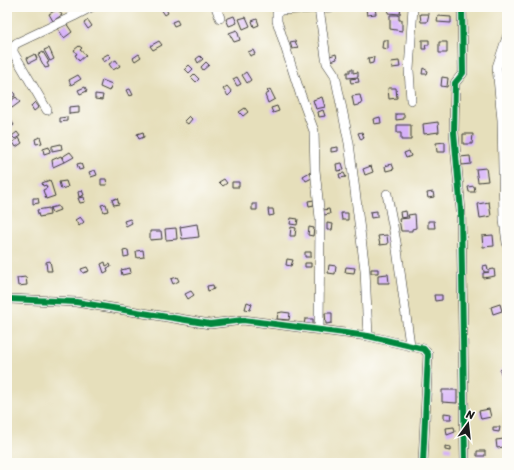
<svg xmlns="http://www.w3.org/2000/svg" width="514" height="470" font-family="Sriracha,sans-serif">
<rect width="100%" height="100%" fill="#fdfcf7"/>
<filter id="ink" filterUnits="userSpaceOnUse"><feTurbulence type="fractalNoise" baseFrequency=".025" numOctaves="2"/><feDisplacementMap in="SourceGraphic" scale="8" xChannelSelector="R" yChannelSelector="G"/><feConvolveMatrix kernelMatrix="1 2 1 2 8 2 1 2 1" color-interpolation-filters="sRGB"/></filter>
<filter id="wash" filterUnits="userSpaceOnUse"><feTurbulence type="fractalNoise" baseFrequency=".012" numOctaves="4" result="noise"/><feDisplacementMap in="SourceGraphic" scale="16" xChannelSelector="R" yChannelSelector="G"/><feGaussianBlur stdDeviation="0.9" result="paint"/><feColorMatrix in="noise" values="0 0 0 0 0 0 0 0 0 0 0 0 0 0 0 0 0 1.4 0 .05"/><feComposite in="paint" operator="in"/></filter>
<g filter="url(#wash)">
<rect width="100%" height="100%" fill="#e6dfbb"/>
<g id="blocks">
<!-- building -->
<path fill="#d6b1f9" d="M 165,7 L 168,13 L 165,15 L 161,9 Z
M 391,7 L 401,7 L 400,14 L 388,13 L 389,8 Z
M 375,8 L 376,14 L 367,15 L 366,9 Z
M 58,9 L 62,15 L 53,21 L 49,14 Z
M 420,14 L 429,14 L 427,22 L 421,22 Z
M 390,15 L 399,15 L 399,20 L 402,20 L 402,31 L 390,29 Z
M 234,16 L 237,23 L 229,26 L 226,19 Z
M 438,16 L 451,17 L 451,23 L 437,22 Z
M 246,17 L 250,26 L 243,29 L 239,19 Z
M 257,19 L 259,25 L 254,27 L 252,21 Z
M 88,20 L 92,26 L 88,29 L 84,23 Z
M 177,20 L 179,24 L 174,26 L 172,22 Z
M 66,23 L 72,32 L 64,38 L 58,29 Z
M 237,30 L 240,40 L 234,42 L 229,33 Z
M 383,40 L 388,40 L 388,49 L 382,48 Z
M 422,40 L 429,40 L 429,45 L 425,45 L 426,49 L 422,49 Z
M 159,41 L 162,45 L 153,50 L 150,46 Z
M 295,41 L 298,48 L 292,49 L 290,42 Z
M 439,42 L 447,42 L 447,53 L 439,53 Z
M 79,46 L 82,48 L 80,50 L 86,55 L 79,61 L 75,55 L 77,54 L 74,50 Z
M 49,48 L 54,59 L 50,61 L 44,50 Z
M 253,50 L 255,54 L 250,56 L 248,52 Z
M 43,52 L 49,62 L 47,63 L 49,67 L 45,68 L 38,55 Z
M 35,54 L 37,59 L 29,63 L 27,58 Z
M 108,54 L 111,57 L 104,62 L 101,58 Z
M 139,54 L 141,57 L 135,61 L 133,58 Z
M 336,54 L 337,59 L 328,62 L 327,57 Z
M 200,56 L 203,59 L 198,63 L 196,59 Z
M 374,57 L 373,63 L 369,64 L 368,58 Z
M 116,60 L 120,66 L 113,70 L 109,64 Z
M 399,61 L 400,67 L 392,68 L 391,62 Z
M 206,62 L 209,65 L 203,70 L 201,67 Z
M 189,65 L 193,69 L 189,73 L 185,69 Z
M 423,68 L 428,71 L 427,74 L 422,74 Z
M 350,69 L 353,69 L 353,73 L 358,72 L 358,77 L 347,78 L 347,72 L 350,72 Z
M 246,72 L 251,80 L 247,83 L 242,75 Z
M 194,74 L 199,79 L 196,82 L 191,77 Z
M 78,75 L 81,79 L 71,85 L 69,80 Z
M 237,77 L 241,84 L 237,86 L 233,79 Z
M 442,77 L 448,78 L 447,87 L 441,86 Z
M 358,78 L 359,82 L 351,83 L 350,79 Z
M 102,80 L 112,84 L 109,91 L 100,87 Z
M 227,86 L 232,92 L 228,96 L 223,89 Z
M 85,87 L 87,91 L 80,94 L 78,90 Z
M 388,88 L 396,88 L 397,98 L 389,99 Z
M 130,89 L 133,95 L 129,96 L 126,90 Z
M 270,89 L 275,99 L 268,103 L 265,95 L 269,93 L 267,91 Z
M 14,92 L 15,96 L 9,99 L 7,96 Z
M 95,94 L 103,95 L 102,100 L 95,99 Z
M 360,95 L 362,104 L 354,106 L 352,96 Z
M 16,97 L 20,102 L 12,108 L 8,103 Z
M 322,97 L 325,107 L 316,109 L 313,100 Z
M 35,102 L 39,107 L 34,111 L 31,106 Z
M 79,106 L 79,113 L 69,114 L 69,107 Z
M 277,106 L 279,111 L 273,113 L 271,108 Z
M 245,108 L 248,112 L 243,116 L 239,112 Z
M 323,110 L 325,116 L 319,117 L 318,112 Z
M 396,114 L 404,114 L 404,119 L 396,120 Z
M 189,116 L 192,119 L 188,124 L 184,121 Z
M 67,117 L 67,121 L 60,122 L 60,118 Z
M 380,117 L 381,123 L 374,124 L 373,119 Z
M 10,119 L 14,125 L 7,130 L 7,122 Z
M 438,122 L 439,132 L 424,134 L 423,124 Z
M 397,125 L 411,125 L 411,140 L 401,140 L 401,133 L 397,133 Z
M 17,132 L 20,136 L 15,139 L 12,136 Z
M 143,132 L 144,137 L 139,139 L 137,134 Z
M 362,132 L 364,138 L 361,140 L 358,133 Z
M 463,134 L 473,134 L 472,144 L 463,144 Z
M 40,137 L 42,143 L 36,144 L 35,139 Z
M 19,138 L 22,143 L 16,147 L 13,142 Z
M 445,142 L 445,152 L 437,152 L 436,143 Z
M 61,144 L 62,149 L 52,151 L 52,146 Z
M 49,147 L 50,152 L 44,154 L 43,149 Z
M 338,147 L 338,151 L 331,152 L 331,148 Z
M 409,151 L 411,156 L 406,158 L 404,153 Z
M 70,152 L 74,157 L 65,162 L 62,157 Z
M 61,156 L 64,162 L 53,167 L 52,160 Z
M 470,156 L 471,164 L 462,165 L 460,157 Z
M 81,163 L 83,169 L 79,170 L 77,164 Z
M 342,163 L 344,170 L 337,171 L 336,164 Z
M 392,164 L 394,169 L 386,171 L 385,166 Z
M 371,166 L 373,172 L 365,175 L 363,169 Z
M 486,168 L 488,181 L 478,182 L 476,169 Z
M 95,170 L 97,175 L 91,177 L 89,172 Z
M 310,172 L 312,178 L 306,181 L 303,176 Z
M 344,173 L 346,177 L 340,178 L 339,174 Z
M 101,179 L 106,179 L 107,185 L 101,185 Z
M 224,179 L 227,183 L 223,186 L 219,182 Z
M 50,180 L 55,196 L 46,199 L 43,190 L 47,188 L 46,185 L 43,186 L 42,183 Z
M 66,181 L 68,187 L 61,189 L 59,182 Z
M 232,182 L 239,182 L 239,187 L 232,187 Z
M 474,186 L 475,192 L 469,192 L 468,187 Z
M 82,190 L 84,195 L 79,197 L 78,192 Z
M 433,192 L 434,197 L 428,198 L 427,193 Z
M 84,197 L 85,202 L 80,203 L 78,198 Z
M 33,198 L 38,198 L 39,203 L 33,204 Z
M 117,198 L 119,204 L 114,205 L 112,200 Z
M 314,200 L 314,205 L 309,206 L 308,201 Z
M 489,202 L 491,216 L 480,218 L 478,204 Z
M 106,204 L 108,211 L 104,212 L 101,205 Z
M 252,204 L 257,204 L 257,210 L 252,210 Z
M 58,206 L 60,210 L 52,213 L 50,208 Z
M 49,208 L 50,215 L 39,217 L 37,210 Z
M 268,209 L 273,209 L 274,215 L 269,216 Z
M 329,209 L 330,214 L 324,215 L 323,210 Z
M 377,211 L 377,217 L 371,218 L 370,212 Z
M 406,211 L 407,217 L 401,218 L 400,212 Z
M 341,213 L 348,213 L 348,220 L 342,220 Z
M 415,214 L 416,228 L 412,229 L 412,231 L 401,231 L 399,219 L 409,218 L 408,215 Z
M 80,217 L 84,222 L 79,226 L 75,220 Z
M 291,218 L 298,219 L 297,225 L 290,224 Z
M 130,219 L 132,223 L 126,226 L 124,221 Z
M 428,221 L 434,221 L 435,228 L 428,228 Z
M 327,223 L 333,224 L 332,230 L 327,230 Z
M 197,224 L 199,237 L 182,239 L 180,227 Z
M 291,227 L 296,228 L 295,236 L 290,236 Z
M 309,227 L 314,228 L 313,236 L 308,235 Z
M 176,228 L 177,239 L 166,240 L 165,229 Z
M 150,231 L 161,231 L 162,239 L 150,240 Z
M 387,235 L 388,244 L 380,245 L 378,236 Z
M 493,235 L 494,246 L 483,247 L 482,236 Z
M 128,250 L 129,256 L 124,257 L 123,251 Z
M 143,250 L 144,257 L 137,258 L 136,251 Z
M 305,252 L 311,252 L 311,257 L 305,257 Z
M 287,259 L 293,260 L 291,266 L 286,265 Z
M 50,261 L 52,271 L 47,271 L 46,262 Z
M 105,262 L 106,266 L 110,264 L 111,267 L 107,268 L 108,271 L 104,273 L 101,264 Z
M 305,263 L 311,263 L 311,267 L 305,267 Z
M 329,265 L 336,266 L 335,274 L 328,273 Z
M 487,265 L 488,270 L 494,269 L 495,276 L 483,278 L 483,273 L 489,272 L 484,272 L 483,266 Z
M 87,267 L 89,271 L 83,273 L 81,269 Z
M 346,267 L 355,268 L 354,273 L 345,272 Z
M 130,268 L 131,273 L 122,275 L 121,270 Z
M 371,269 L 378,269 L 378,273 L 371,273 Z
M 388,274 L 389,283 L 378,283 L 378,275 Z
M 26,277 L 27,285 L 18,286 L 17,278 Z
M 177,277 L 179,281 L 173,284 L 171,279 Z
M 213,285 L 214,289 L 208,291 L 207,286 Z
M 191,291 L 194,295 L 188,299 L 185,294 Z
M 434,295 L 442,295 L 442,300 L 435,301 Z
M 247,302 L 252,304 L 250,310 L 245,309 Z
M 500,304 L 502,311 L 493,314 L 491,307 Z
M 282,312 L 290,313 L 289,320 L 277,319 L 278,313 Z
M 325,313 L 332,313 L 332,323 L 326,324 Z
M 305,319 L 313,319 L 313,325 L 304,325 Z
M 507,368 L 507,384 L 505,385 L 500,370 Z
M 442,390 L 457,390 L 457,403 L 442,402 Z
M 489,409 L 491,417 L 481,419 L 479,411 Z
M 444,413 L 452,414 L 451,419 L 444,419 Z
M 454,427 L 455,432 L 447,435 L 446,428 Z
M 493,427 L 500,427 L 499,432 L 493,431 Z
M 504,439 L 504,447 L 497,448 L 496,440 Z
M 445,446 L 451,447 L 451,451 L 445,450 Z
M 477,451 L 485,451 L 485,456 L 477,456 Z"/>
</g>
</g>
<g filter="url(#ink)">
<use href="#blocks" fill-opacity="0" stroke="#3a3934" stroke-width="1"/>
<g fill="none" stroke-linecap="round" stroke-linejoin="round">
<defs>
<path id="street" d="M 70,7 L 74,16 L 91,7
M 216,7 L 220,18
M 462,7 L 463,73 L 455,83 L 454,133 L 461,211 L 465,463
M 319,8 L 326,58 L 327,63 L 335,75 L 349,143 L 365,270 L 368,336
M 507,37 L 497,67 L 502,120 L 504,220 L 507,243
M 411,100 L 409,70 L 413,7
M 47,110 L 13,52 C 13,46 14,44 19,42 L 74,16
M 387,194 L 396,242 L 410,345
M 10,299 L 76,302 L 210,324 L 243,320 L 368,336 L 424,349 L 428,354 L 423,463
M 319,330 L 320,218 L 315,170 L 314,131 L 300,93 L 277,21 L 277,13 L 281,10 L 332,7"/>
</defs>
<!-- street casing -->
<use href="#street" stroke="#3a3934" stroke-width="10"/>
<!-- street -->
<use href="#street" stroke="#fff" stroke-width="9"/>
<defs>
<path id="cycleway" d="M 462,7 L 463,73 L 455,83 L 454,133 L 461,211 L 465,463
M 10,299 L 76,302 L 210,324 L 243,320 L 368,336 L 424,349 L 428,354 L 423,463"/>
</defs>
<!-- cycleway casing -->
<use href="#cycleway" stroke="#fdfcf7" stroke-width="8"/>
<!-- cycleway -->
<use href="#cycleway" stroke="#00873e" stroke-width="6"/>
</g>
</g>
<!-- margin -->
<rect width="514" height="470" fill="none" stroke="#fdfcf7" stroke-width="24"/>
<!-- north arrow -->
<g transform="translate(468 424) rotate(15)" stroke="#fdfcf7" stroke-width="3" paint-order="stroke">
<path d="M0-3L7 15L0 10L-7 15Z" fill="#1c1c1c"/>
<text y="-6" font-size="11" font-weight="bold" text-anchor="middle" fill="#1c1c1c">N</text>
</g>
</svg>
